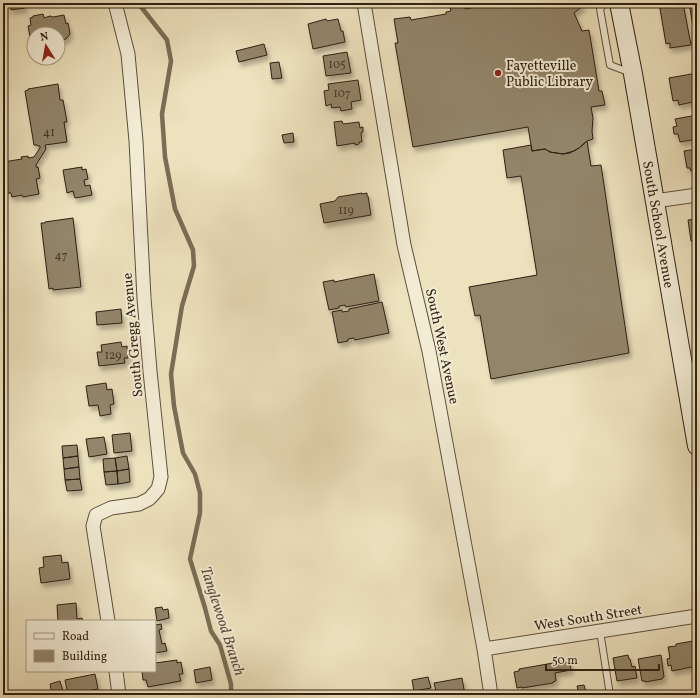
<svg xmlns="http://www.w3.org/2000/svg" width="700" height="698" font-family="Vollkorn,serif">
<defs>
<filter id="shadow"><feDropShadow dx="2.5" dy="4.5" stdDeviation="2" flood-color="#0004"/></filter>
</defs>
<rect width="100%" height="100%" fill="#ede2be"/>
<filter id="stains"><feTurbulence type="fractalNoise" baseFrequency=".005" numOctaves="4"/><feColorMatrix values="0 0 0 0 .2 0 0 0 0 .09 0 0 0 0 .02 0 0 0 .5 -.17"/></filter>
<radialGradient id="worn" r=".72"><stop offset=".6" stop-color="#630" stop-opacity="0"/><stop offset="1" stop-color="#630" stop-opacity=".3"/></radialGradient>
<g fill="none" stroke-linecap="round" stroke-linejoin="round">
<!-- stream -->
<path stroke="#7a6d56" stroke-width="4.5" d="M 138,3 L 167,40 L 171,61 L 162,114 L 165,157 L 175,209 L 193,250 L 194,266 L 182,306 L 171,374 L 174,406 L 183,453 L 195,474 L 200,493 L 200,513 L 190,559 L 205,608 L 211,631 L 220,645 L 231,684 L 231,695"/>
</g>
<!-- building -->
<path fill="#92856b" stroke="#2f2012" filter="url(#shadow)" d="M 3,3 L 4,3 L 6,11 L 3,12 Z
M 10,3 L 25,3 L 25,8 L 11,10 Z
M 494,3 L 582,3 L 583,6 L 574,13 L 582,31 L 589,30 L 599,91 L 602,91 L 605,105 L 591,107 L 593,118 L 592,131 L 593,139 L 587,141 L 579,148 L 570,153 L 563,154 L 556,153 L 550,152 L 545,149 L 532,151 L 528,127 L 413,147 L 395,43 L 398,43 L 394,19 L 410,17 L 411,20 L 446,14 L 446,12 L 451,11 L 450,8 L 465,6 L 465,9 L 495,4 Z
M 659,3 L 683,3 L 691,45 L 670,48 L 670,43 L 666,44 Z
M 689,3 L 697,3 L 697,44 L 696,45 Z
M 43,14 L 44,18 L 50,16 L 53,17 L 64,15 L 66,24 L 68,23 L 70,34 L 66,39 L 58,41 L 58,34 L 34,34 L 34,37 L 30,37 L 28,26 L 31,25 L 30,18 L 33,17 L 33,16 Z
M 326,19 L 327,21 L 338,19 L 341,31 L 343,31 L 345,42 L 313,49 L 308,24 Z
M 264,44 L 267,55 L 239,62 L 236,51 Z
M 347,52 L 351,73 L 326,76 L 323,56 Z
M 279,62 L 282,78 L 272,79 L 270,63 Z
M 697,73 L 697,101 L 679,105 L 678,100 L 673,101 L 669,78 Z
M 358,80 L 361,100 L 351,102 L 352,109 L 341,111 L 340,107 L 332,108 L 331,104 L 326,106 L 324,91 L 329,90 L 328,84 Z
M 58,84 L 60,100 L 63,100 L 67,122 L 64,122 L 67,142 L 45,145 L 46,149 L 36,165 L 36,167 L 38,167 L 40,178 L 36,179 L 39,194 L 23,197 L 22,195 L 12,197 L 11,193 L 8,193 L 3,162 L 22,159 L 21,157 L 28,156 L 28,158 L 34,157 L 40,148 L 40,146 L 38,146 L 37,145 L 34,145 L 25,91 L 28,90 L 28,89 Z
M 697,115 L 697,139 L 680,142 L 678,134 L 674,134 L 673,127 L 677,126 L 675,119 Z
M 342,121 L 343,124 L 359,122 L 360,128 L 363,127 L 363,132 L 361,133 L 362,142 L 359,142 L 359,144 L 355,145 L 355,143 L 337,146 L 334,122 Z
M 293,133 L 294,142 L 284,143 L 282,135 Z
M 587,141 L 591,166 L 601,165 L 629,353 L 491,379 L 480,315 L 475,316 L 469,287 L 537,275 L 521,176 L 507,178 L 503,150 L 531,145 L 532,151 L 545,149 L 550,152 L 563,154 L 574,151 L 579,148 Z
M 697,149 L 696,170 L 691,171 L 690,168 L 687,168 L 684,151 Z
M 82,167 L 82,170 L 86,169 L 88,179 L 84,180 L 85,186 L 90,185 L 92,195 L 75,198 L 73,191 L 67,193 L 63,170 Z
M 362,194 L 367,193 L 367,196 L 368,196 L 371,215 L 324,223 L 320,204 L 335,201 L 338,197 L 362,193 Z
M 73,218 L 81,287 L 53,290 L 53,288 L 49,289 L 41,223 L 45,223 L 45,222 Z
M 697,219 L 697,240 L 691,241 L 688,220 Z
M 374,274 L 379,301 L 346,307 L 345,305 L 339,306 L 339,308 L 329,310 L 323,282 L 334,280 L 334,282 Z
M 382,302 L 389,333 L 355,340 L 354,338 L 348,339 L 348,341 L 338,343 L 332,312 L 342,310 L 342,312 L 349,311 L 349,309 Z
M 121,309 L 122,323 L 97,325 L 96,312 Z
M 121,342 L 122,347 L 127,346 L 128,358 L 124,358 L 125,363 L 99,366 L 97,352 L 102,352 L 101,345 Z
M 106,383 L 107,390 L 112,389 L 114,404 L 110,405 L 111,414 L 100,416 L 98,405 L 89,406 L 86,386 Z
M 130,433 L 132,451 L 114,453 L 112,435 Z
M 104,437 L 107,454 L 89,457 L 86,439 Z
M 77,445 L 78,456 L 63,458 L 62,446 Z
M 78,456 L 79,467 L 64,469 L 63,458 Z
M 127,456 L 129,469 L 117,471 L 115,458 Z
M 115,458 L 117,471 L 104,472 L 103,459 Z
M 79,467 L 80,479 L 65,480 L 64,469 Z
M 129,469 L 130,482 L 118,484 L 117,471 Z
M 117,471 L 118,484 L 106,485 L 104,472 Z
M 80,479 L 82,490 L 67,491 L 65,480 Z
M 61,555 L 62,563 L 68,562 L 70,579 L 41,583 L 39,568 L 44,567 L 43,557 Z
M 76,603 L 77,619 L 82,618 L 83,621 L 58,621 L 57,605 Z
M 162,607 L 163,610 L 168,609 L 169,618 L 157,621 L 155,608 Z
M 161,624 L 162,629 L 159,630 L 162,644 L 165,643 L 167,651 L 155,653 L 155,625 Z
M 693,641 L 693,643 L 697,642 L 697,666 L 672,671 L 671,665 L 668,666 L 667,659 L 670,658 L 668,647 L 676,646 L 676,644 Z
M 628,655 L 629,659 L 630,659 L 632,667 L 635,666 L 637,678 L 617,681 L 613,658 Z
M 661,655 L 664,677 L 662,678 L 662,679 L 645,682 L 645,681 L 642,681 L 638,659 Z
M 177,660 L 177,663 L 181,662 L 183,674 L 179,674 L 181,681 L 148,687 L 146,680 L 143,680 L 142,671 L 155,671 L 155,663 Z
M 570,662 L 571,670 L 555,673 L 556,681 L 553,682 L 553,683 L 522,688 L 522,687 L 517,688 L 514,672 L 519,671 L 519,669 L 553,663 L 553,665 Z
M 210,667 L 212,680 L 196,683 L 194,670 Z
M 95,674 L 98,689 L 92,690 L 93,695 L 68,695 L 65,680 Z
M 428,677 L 431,688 L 414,691 L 412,680 Z
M 462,678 L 465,695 L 437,695 L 434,683 Z
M 60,681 L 63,691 L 52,694 L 50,684 Z
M 584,685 L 587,695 L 579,695 L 577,686 Z
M 168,692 L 168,694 L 181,692 L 182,695 L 151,695 Z"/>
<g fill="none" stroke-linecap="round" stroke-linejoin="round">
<defs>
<path id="lane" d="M 605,3 L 600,9 L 610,65 L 631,73
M 600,631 L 610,695"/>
<path id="street" d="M 364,3 L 404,245 L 429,351 L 484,649 L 491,695
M 655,201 L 697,195
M 108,621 L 93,526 L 96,515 L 111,508 L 139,504 L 149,499 L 151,497 L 158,489 L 161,477 L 150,371 L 144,298 L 136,141 L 128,54 L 115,3
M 484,649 L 697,616
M 116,671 L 119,695"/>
<g id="secondary">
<path id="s1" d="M 619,3 L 633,74 L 697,446"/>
</g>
</defs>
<!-- lane casing -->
<use href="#lane" stroke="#5e503d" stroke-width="8"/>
<!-- street casing -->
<use href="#street" stroke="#5e503d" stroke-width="15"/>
<!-- secondary casing -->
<use href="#secondary" stroke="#2f2012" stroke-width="20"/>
<!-- lane -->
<use href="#lane" stroke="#f3ecd5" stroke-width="6"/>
<!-- street -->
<use href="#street" stroke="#f3ecd5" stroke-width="13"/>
<!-- secondary -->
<use href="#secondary" stroke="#f3ecd5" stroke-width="18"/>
</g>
<!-- markers -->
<circle fill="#8f2418" stroke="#f3ecd5" stroke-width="1.5" cx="498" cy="73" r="4"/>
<g text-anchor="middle" stroke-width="4" stroke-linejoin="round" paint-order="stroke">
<!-- number labels -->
<g font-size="12" fill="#483928">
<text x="337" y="68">105</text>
<text x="342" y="97">107</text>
<text x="49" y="136">41</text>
<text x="346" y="214">119</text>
<text x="61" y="259">47</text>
<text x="113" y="359">129</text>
</g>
<!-- poi labels -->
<g font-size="14" fill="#2f2012" stroke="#f3ecd5" text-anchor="start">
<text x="506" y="70">Fayetteville<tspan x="506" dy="16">Public Library</tspan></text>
</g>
<!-- street labels -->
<g font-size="14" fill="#2f2012" stroke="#f3ecd5">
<text dy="5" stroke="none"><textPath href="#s1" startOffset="225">South School Avenue</textPath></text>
<text transform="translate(132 335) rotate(-95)" y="5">South Gregg Avenue</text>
<text transform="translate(443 346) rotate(78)" y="5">South West Avenue</text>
<text transform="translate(588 617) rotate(-9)" y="5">West South Street</text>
</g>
<!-- water labels -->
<g font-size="15" font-style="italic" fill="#5b4d3a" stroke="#f3ecd5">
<text transform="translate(223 621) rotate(72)" y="5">Tanglewood Branch</text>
</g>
</g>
<!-- margin -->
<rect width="700" height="698" fill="none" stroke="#ede2be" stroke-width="16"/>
<rect x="4" y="4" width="692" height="690" fill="none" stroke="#2f2012" stroke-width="2"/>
<rect x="8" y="8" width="684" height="682" fill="none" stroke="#2f2012"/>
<!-- legend -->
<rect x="26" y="620" width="130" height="52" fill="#f3ecd5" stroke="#a59a87"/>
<rect x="34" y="633" width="20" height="6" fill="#f3ecd5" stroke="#a59a87"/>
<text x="62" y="640" font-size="12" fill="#2f2012">Road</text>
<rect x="34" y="650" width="20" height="12" fill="#92856b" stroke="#a59a87"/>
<text x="62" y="660" font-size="12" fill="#2f2012">Building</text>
<!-- north arrow -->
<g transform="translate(46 46) rotate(349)"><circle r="19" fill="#f3ecd5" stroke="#a59a87"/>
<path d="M0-3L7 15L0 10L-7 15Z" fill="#8f2418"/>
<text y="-6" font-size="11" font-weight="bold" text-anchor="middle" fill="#2f2012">N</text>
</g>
<!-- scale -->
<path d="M546 664v6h113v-6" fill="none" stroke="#2f2012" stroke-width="2"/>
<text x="552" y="664" font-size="12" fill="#2f2012" stroke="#f3ecd5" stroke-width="3" paint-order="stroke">50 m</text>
<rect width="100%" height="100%" filter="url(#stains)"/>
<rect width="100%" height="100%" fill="url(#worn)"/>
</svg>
